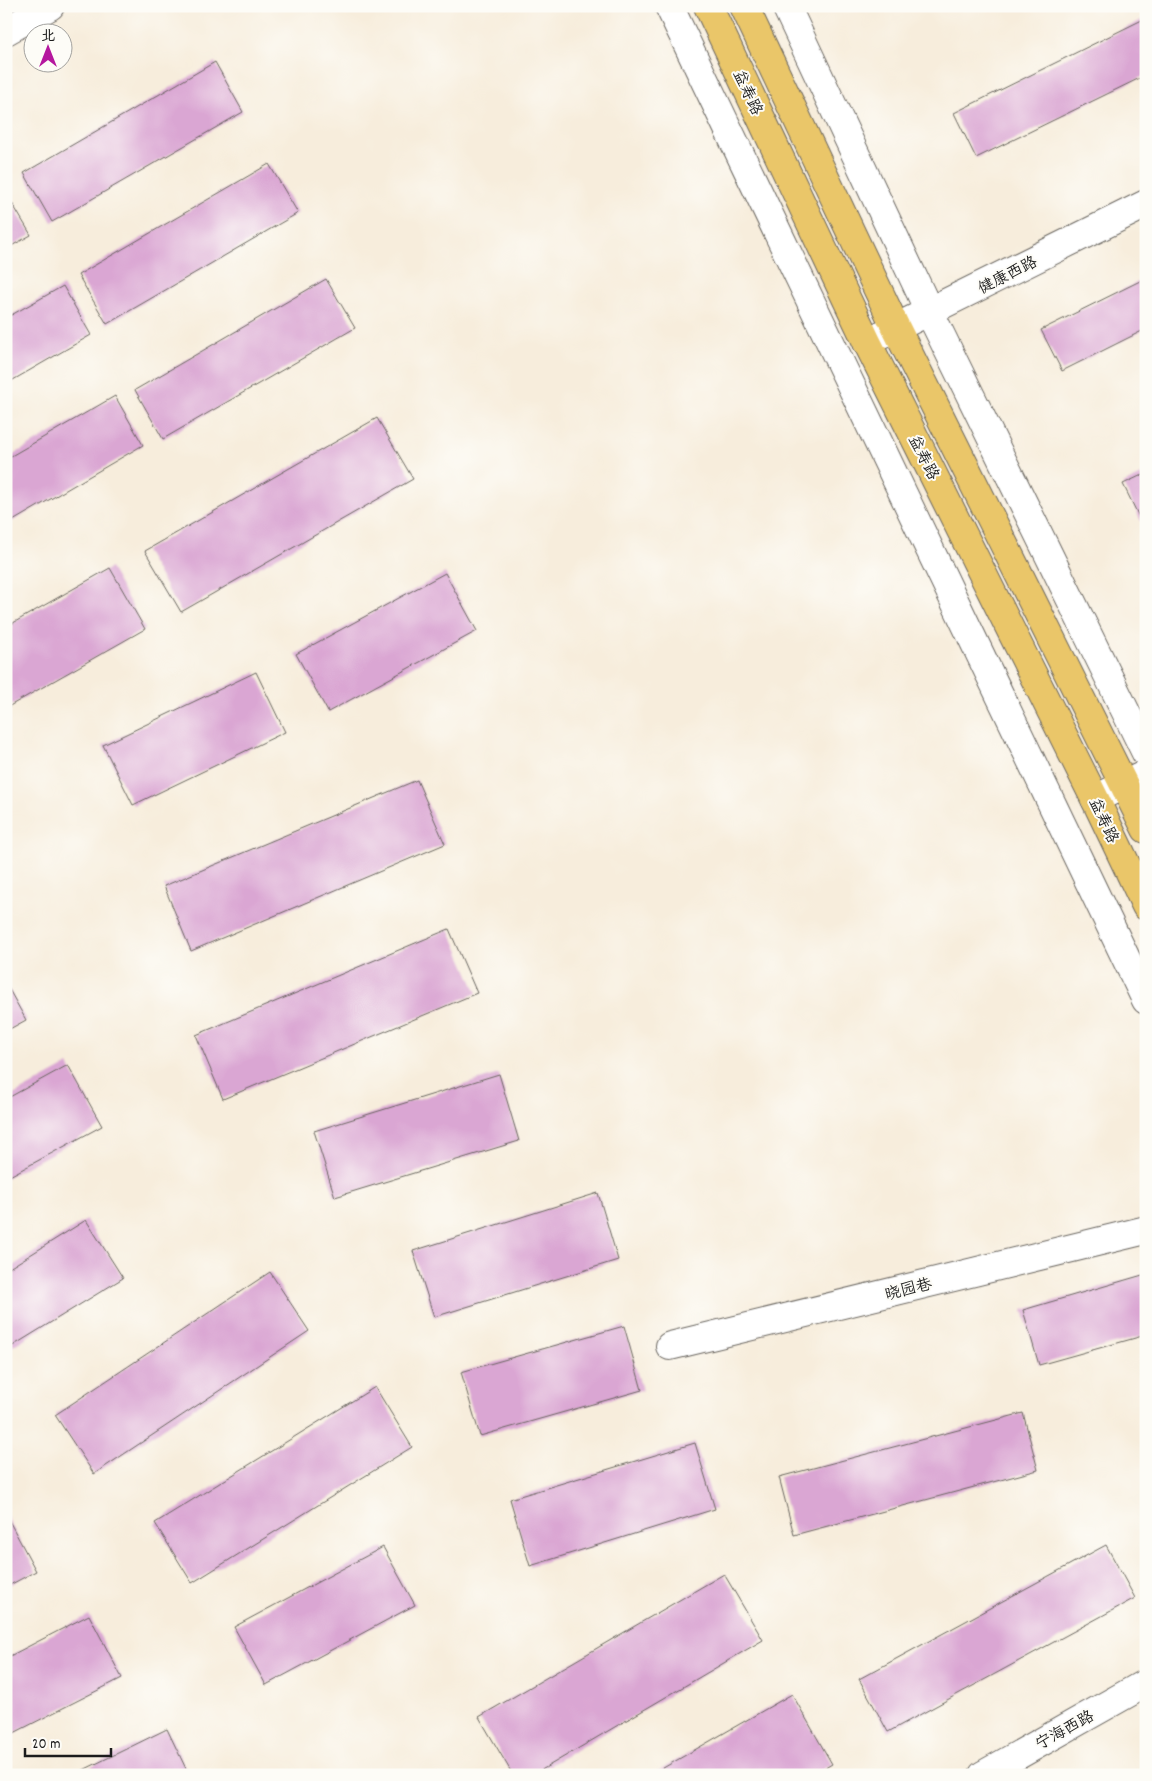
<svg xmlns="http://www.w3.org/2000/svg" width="1152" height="1781" font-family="Dekko,'LXGW WenKai TC',sans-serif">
<rect width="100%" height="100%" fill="#fdfcf7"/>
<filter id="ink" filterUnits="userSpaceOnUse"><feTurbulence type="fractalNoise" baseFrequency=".02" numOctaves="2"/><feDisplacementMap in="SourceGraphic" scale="10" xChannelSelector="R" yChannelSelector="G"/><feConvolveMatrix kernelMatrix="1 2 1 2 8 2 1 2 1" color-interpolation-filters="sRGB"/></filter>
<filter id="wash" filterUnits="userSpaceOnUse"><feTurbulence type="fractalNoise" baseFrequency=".0096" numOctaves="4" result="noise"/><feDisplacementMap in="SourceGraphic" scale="20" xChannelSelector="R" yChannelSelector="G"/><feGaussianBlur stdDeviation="1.12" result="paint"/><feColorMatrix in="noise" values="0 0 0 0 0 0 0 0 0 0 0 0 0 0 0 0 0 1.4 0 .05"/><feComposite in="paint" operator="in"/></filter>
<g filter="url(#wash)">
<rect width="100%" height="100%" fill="#f7eddc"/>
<g id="blocks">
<!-- building -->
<path fill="#daa6d3" d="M 1146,18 L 1146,75 L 976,158 L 954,113 Z
M 215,62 L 243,112 L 52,222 L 24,173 Z
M 269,164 L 298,213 L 107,324 L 78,275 Z
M 6,193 L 31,235 L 6,249 Z
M 1146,278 L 1146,329 L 1062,371 L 1041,330 Z
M 326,279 L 355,328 L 163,439 L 135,390 Z
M 63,286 L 91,335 L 6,384 L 6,318 Z
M 115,396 L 143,445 L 6,525 L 6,459 Z
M 377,418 L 413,479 L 181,612 L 145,551 Z
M 1146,473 L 1146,526 L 1144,527 L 1123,484 Z
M 110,568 L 145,629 L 6,708 L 6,627 Z
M 445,573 L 477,631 L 328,712 L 296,654 Z
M 256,672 L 285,732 L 133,805 L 103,745 Z
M 417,780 L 445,844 L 191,951 L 164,886 Z
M 449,929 L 477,993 L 223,1099 L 196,1035 Z
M 6,984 L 26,1020 L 6,1031 Z
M 68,1065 L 102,1126 L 6,1178 L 6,1099 Z
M 499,1074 L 519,1141 L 335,1197 L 314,1131 Z
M 598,1193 L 618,1260 L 434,1317 L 413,1251 Z
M 86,1220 L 123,1278 L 6,1350 L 6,1270 Z
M 270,1272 L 309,1331 L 94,1474 L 55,1415 Z
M 1146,1274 L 1146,1335 L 1039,1365 L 1023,1310 Z
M 624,1326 L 642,1390 L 480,1436 L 461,1372 Z
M 375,1387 L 412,1447 L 192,1583 L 155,1523 Z
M 1023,1413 L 1038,1470 L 794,1535 L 779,1477 Z
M 695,1443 L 715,1509 L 530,1566 L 510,1499 Z
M 6,1515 L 36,1571 L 6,1587 Z
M 1106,1545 L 1135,1598 L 888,1732 L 859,1679 Z
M 383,1547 L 415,1605 L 266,1685 L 234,1627 Z
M 724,1574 L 763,1640 L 533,1775 L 513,1775 L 479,1717 Z
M 89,1615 L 122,1678 L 6,1737 L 6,1658 Z
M 792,1694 L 832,1764 L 813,1775 L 651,1775 Z
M 167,1729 L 189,1775 L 73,1775 Z"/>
</g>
</g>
<g filter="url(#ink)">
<use href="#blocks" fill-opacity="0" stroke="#69655f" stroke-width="1"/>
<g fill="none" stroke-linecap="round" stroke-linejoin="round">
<defs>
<path id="minor" d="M 669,6 L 1146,1000
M 786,6 L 930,313 L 1146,753
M 6,31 L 50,6
M 867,342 L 1146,204
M 1095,799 L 1146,774
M 670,1346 L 1146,1230
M 983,1775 L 1146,1683"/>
<path id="major" d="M 708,6 L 867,342 L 1095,799 L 1146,906
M 744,6 L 896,328 L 1146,829"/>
</defs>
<!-- minor casing -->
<use href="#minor" stroke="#69655f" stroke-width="30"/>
<!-- major casing -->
<use href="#major" stroke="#69655f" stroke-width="30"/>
<!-- minor -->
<use href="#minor" stroke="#fff" stroke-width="28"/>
<!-- major -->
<use href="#major" stroke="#eac669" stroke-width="28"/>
</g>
</g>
<g text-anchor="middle" stroke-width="4" stroke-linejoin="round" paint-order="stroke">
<!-- street labels -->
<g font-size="16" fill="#1c1c1c" stroke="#fdfcf7">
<text transform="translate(749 92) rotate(65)" y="6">益寿路</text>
<text transform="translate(1007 274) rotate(-27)" y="6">健康西路</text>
<text transform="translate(925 457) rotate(63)" y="6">益寿路</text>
<text transform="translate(1105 820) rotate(65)" y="6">益寿路</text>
<text transform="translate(908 1288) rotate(-14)" y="6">晓园巷</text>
<text transform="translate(1064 1729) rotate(-29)" y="6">宁海西路</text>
</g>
</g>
<!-- margin -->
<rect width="1152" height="1781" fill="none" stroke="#fdfcf7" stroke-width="25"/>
<!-- north arrow -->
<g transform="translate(48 48)"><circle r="24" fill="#fdfcf7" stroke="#a3a29f"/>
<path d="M0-4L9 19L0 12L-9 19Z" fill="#b5179e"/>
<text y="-8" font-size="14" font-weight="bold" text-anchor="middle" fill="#1c1c1c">北</text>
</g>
<!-- scale -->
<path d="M25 1748v8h86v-8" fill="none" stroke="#1c1c1c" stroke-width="2.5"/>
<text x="32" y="1748" font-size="15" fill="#1c1c1c" stroke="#fdfcf7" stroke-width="4" paint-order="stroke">20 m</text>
</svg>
